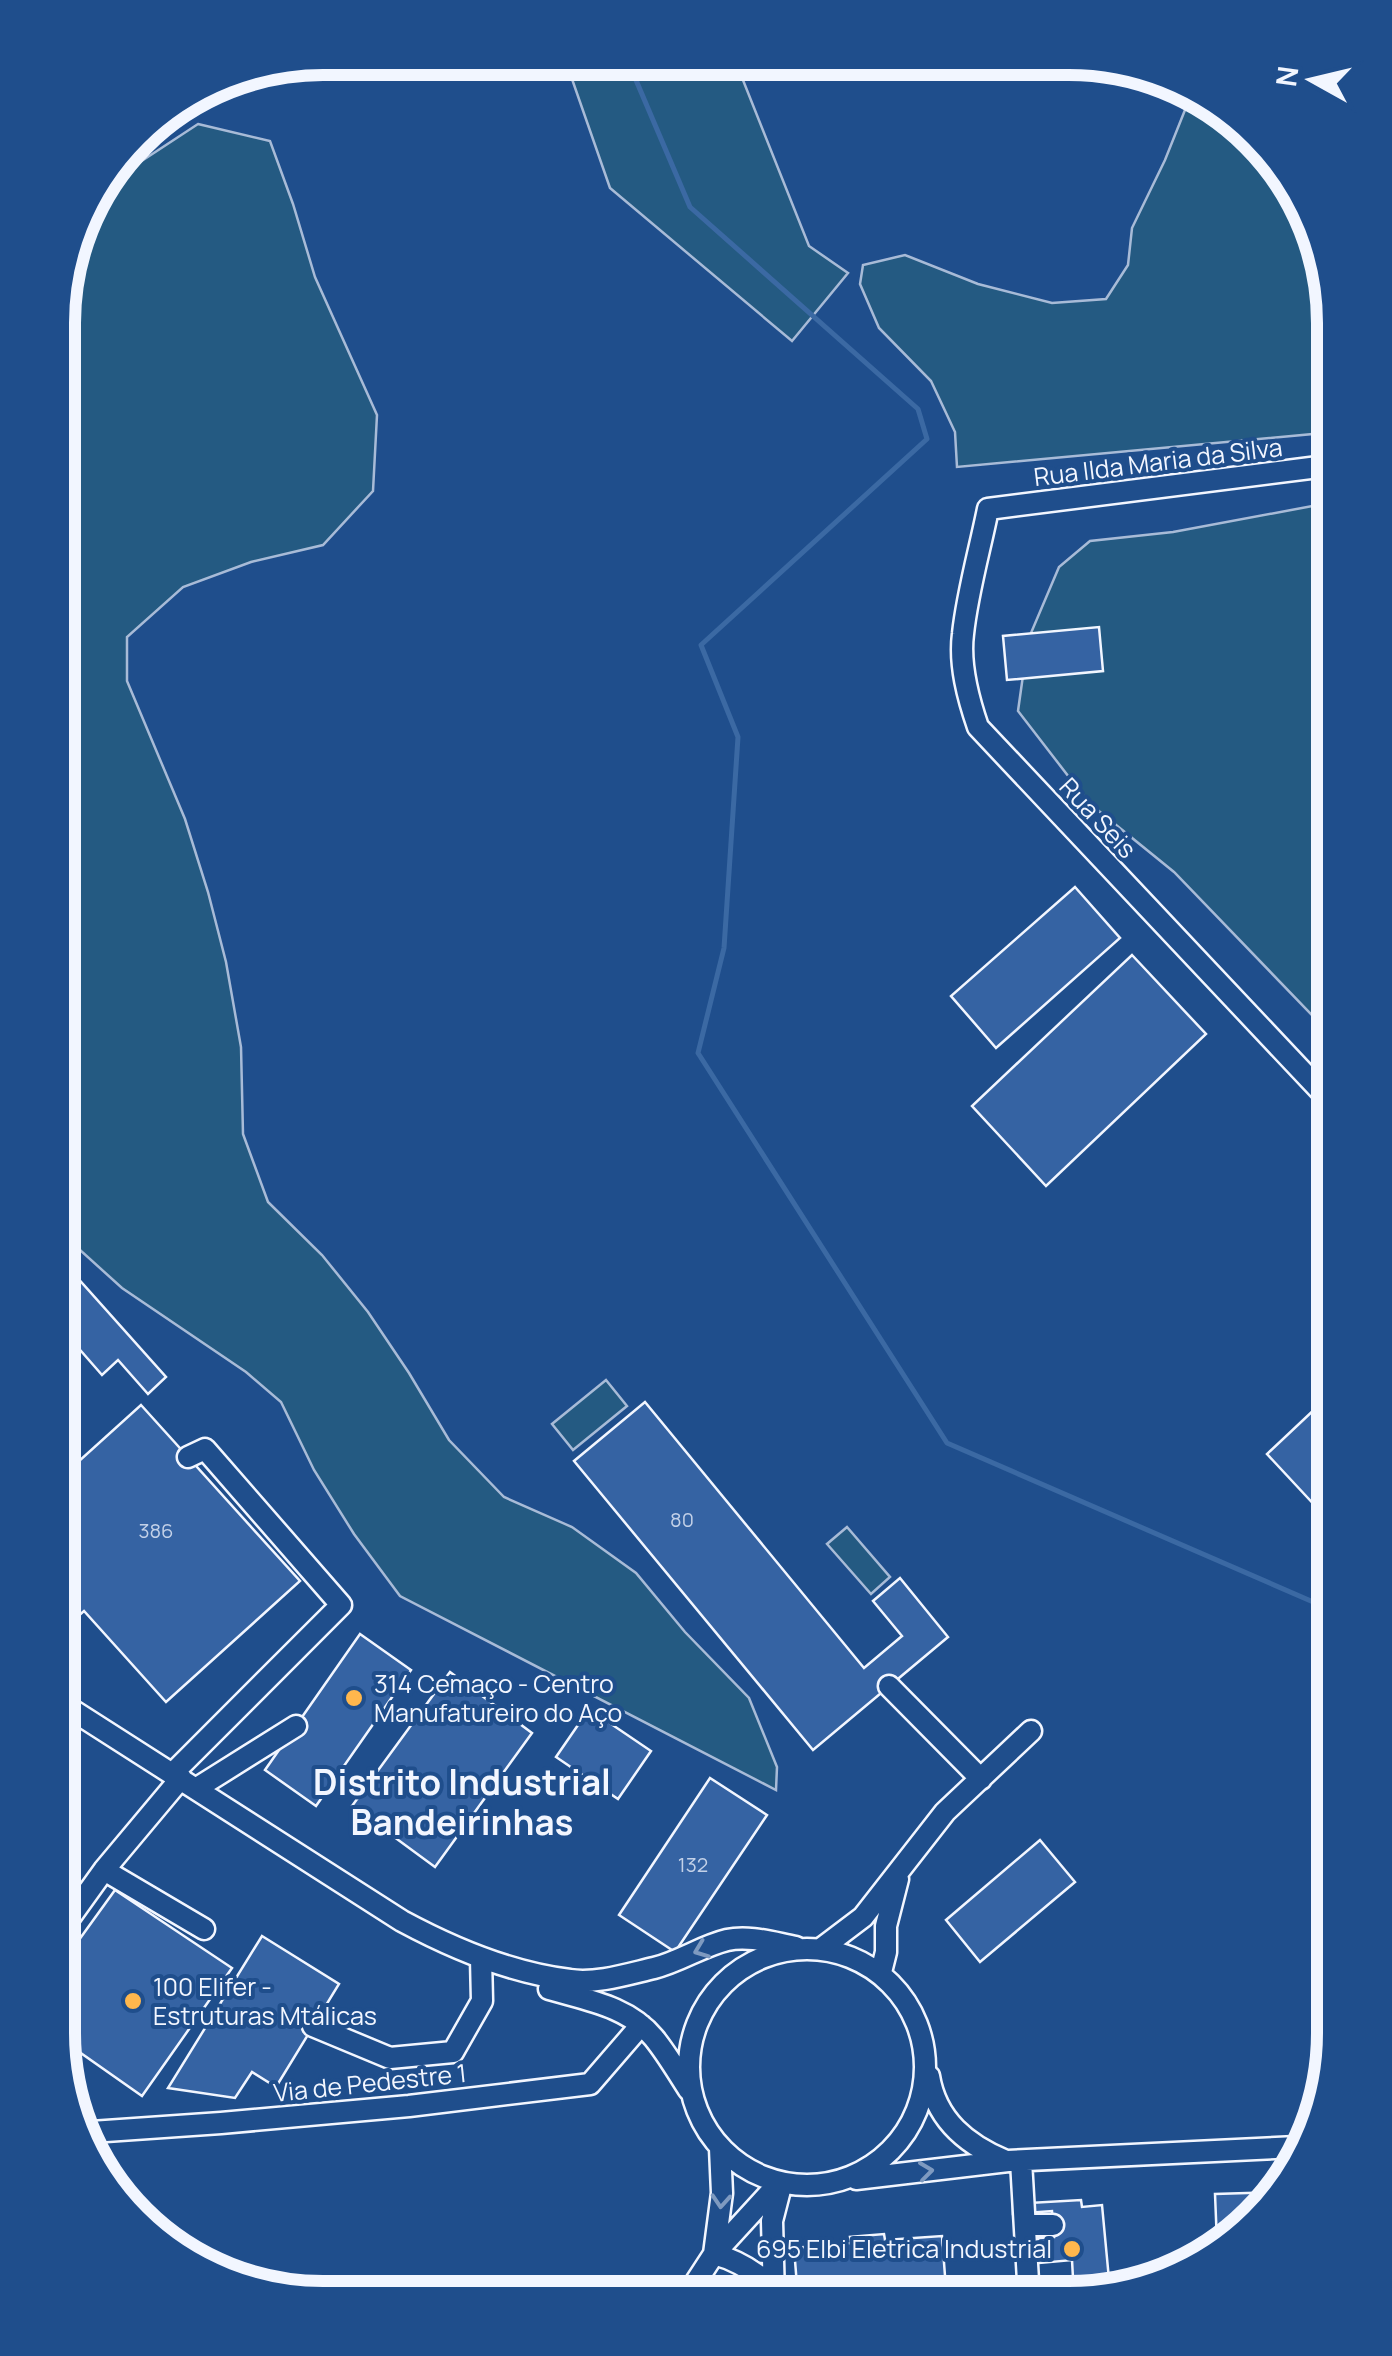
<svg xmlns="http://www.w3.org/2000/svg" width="1392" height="2356" font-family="Manrope,sans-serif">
<rect width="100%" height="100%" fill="#1f4e8c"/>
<!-- green -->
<path fill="#245a82" stroke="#a8bbd7" stroke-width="2.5" d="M 565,59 L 735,60 L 809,246 L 848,273 L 792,341 L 610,188 Z
M 1191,95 L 1231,113 L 1314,222 L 1334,323 L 1334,432 L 957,467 L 955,432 L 931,381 L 879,328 L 860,284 L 863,265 L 905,255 L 978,284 L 1052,303 L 1106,299 L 1128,265 L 1132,228 L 1165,160 Z
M 198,124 L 270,141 L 293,204 L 315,277 L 377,415 L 373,491 L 323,545 L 251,562 L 183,587 L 127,637 L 127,681 L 185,819 L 208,892 L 226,962 L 241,1047 L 243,1134 L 268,1202 L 322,1255 L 368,1312 L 409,1373 L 449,1440 L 504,1497 L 572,1527 L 636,1573 L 685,1632 L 749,1698 L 777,1767 L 776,1790 L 400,1596 L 354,1534 L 314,1470 L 281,1402 L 246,1372 L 122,1288 L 59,1231 L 60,289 L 88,201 L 134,166 Z
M 1334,502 L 1334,1038 L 1174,872 L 1089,803 L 1018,711 L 1028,640 L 1059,567 L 1090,541 L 1173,532 Z
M 606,1380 L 627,1406 L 573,1450 L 552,1424 Z
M 847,1527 L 890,1577 L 871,1594 L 827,1544 Z"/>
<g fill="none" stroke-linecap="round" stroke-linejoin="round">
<!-- stream -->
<path stroke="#3b69a3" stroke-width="5" d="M 627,59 L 690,207 L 918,409 L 927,439 L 701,645 L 738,737 L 724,948 L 698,1053 L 947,1443 L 1334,1611"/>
</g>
<!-- building -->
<path fill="#3563a3" stroke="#f2f6ff" stroke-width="2.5" d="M 1099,627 L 1103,671 L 1007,680 L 1003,636 Z
M 1075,887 L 1120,938 L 996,1048 L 951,996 Z
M 1132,955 L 1206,1034 L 1046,1186 L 972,1106 Z
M 58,1256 L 166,1377 L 148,1394 L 118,1360 L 102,1375 L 74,1343 L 58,1357 Z
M 1334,1391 L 1334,1526 L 1267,1454 Z
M 645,1402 L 864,1668 L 902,1636 L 873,1601 L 900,1578 L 948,1637 L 813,1750 L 574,1461 Z
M 141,1405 L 300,1581 L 166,1702 L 84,1611 L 60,1632 L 58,1630 L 58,1480 Z
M 360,1634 L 411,1670 L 316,1806 L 265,1770 Z
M 450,1672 L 532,1733 L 435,1867 L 352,1806 Z
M 589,1709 L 651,1751 L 618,1799 L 556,1757 Z
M 710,1778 L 767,1815 L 675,1952 L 619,1915 Z
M 1040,1840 L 1075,1882 L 980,1962 L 946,1920 Z
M 115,1890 L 232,1968 L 142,2096 L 58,2037 L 58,1969 Z
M 262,1936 L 339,1984 L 276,2087 L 252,2072 L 235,2098 L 168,2088 Z
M 1276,2192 L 1276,2197 L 1217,2243 L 1215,2194 Z
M 1081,2200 L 1082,2207 L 1102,2205 L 1110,2290 L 1069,2298 L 1045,2298 L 1044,2293 L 1056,2291 L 1056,2288 L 1095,2285 L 1095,2276 L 1073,2278 L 1072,2260 L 1040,2263 L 1038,2238 L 1054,2237 L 1052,2211 L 1013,2214 L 1013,2204 Z
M 884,2234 L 885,2240 L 942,2236 L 946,2289 L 841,2298 L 798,2298 L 794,2248 L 851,2243 L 850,2237 Z"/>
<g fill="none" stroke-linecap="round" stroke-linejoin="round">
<defs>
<path id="minor" d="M 1334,1105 L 978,727 C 968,698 959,665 963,634 C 967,594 980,549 988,509 L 1334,465
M 889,1686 L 981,1779
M 58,1701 L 402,1921 C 454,1949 511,1973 570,1980 C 596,1984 628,1974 654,1968 C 679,1962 702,1946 727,1940 C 749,1935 774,1943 796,1947
M 173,1773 L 341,1605 L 205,1449 L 188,1457
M 197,1788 L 296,1726
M 104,1870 L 204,1929
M 58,1934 L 104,1870 L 181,1778
M 822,1948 L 863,1917 L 945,1812 L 1031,1731
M689 2067a118 118 0 1 1 236 0a118 118 0 1 1-236 0Z
M 881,1972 L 886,1952 L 886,1926 L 898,1879
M 549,1989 C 586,2000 628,2006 654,2038 C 667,2054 678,2073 689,2090
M 313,2026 L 390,2058 L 453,2052 L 482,2001 L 481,1958
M 59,2038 L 60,2038
M 929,2076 C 936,2120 967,2145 1006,2161
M 77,2133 L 221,2123 L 409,2106 L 590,2084 L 641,2025
M 1021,2161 L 1029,2298
M 856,2179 L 1008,2161 L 1297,2147
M 1025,2225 L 1053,2225
M 714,2254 L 722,2193 L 720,2148
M 714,2254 C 737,2260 756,2272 774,2288
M 686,2297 L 714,2254 L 779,2183
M 774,2298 L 772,2221 L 781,2186"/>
</defs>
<!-- minor casing -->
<use href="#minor" stroke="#f2f6ff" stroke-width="25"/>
<!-- minor -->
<use href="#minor" stroke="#1f4e8c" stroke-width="20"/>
</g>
<!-- one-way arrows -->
<defs><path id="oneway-chevron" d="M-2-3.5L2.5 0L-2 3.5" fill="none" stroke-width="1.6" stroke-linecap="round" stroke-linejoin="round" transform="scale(2.5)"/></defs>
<g stroke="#7e9ac0">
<use href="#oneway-chevron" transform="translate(701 1950) rotate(159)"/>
<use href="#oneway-chevron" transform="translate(926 2171) rotate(-7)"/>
<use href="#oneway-chevron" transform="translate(721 2201) rotate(94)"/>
</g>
<!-- markers -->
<g fill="#ffb74d" stroke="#1f4e8c" stroke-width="4">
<circle cx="354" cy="1698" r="10"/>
<circle cx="133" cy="2001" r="10"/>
<circle cx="1072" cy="2249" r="10"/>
</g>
<g text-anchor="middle" stroke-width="8" stroke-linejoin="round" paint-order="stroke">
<!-- number labels -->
<g font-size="20" fill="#c3d1e8">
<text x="682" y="1527">80</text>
<text x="156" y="1538">386</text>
<text x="693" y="1872">132</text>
</g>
<!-- street labels -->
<g font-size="25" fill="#f2f6ff" stroke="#1f4e8c">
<text transform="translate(1158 462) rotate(-7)" y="9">Rua Ilda Maria da Silva</text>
<text transform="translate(1098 818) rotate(47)" y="9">Rua Seis</text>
<text transform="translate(370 2083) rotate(-6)" y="9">Via de Pedestre 1</text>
</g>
<!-- poi labels -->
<g font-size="25" fill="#f2f6ff" stroke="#1f4e8c" text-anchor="start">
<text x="374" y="1693">314 Cemaço - Centro<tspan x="374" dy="29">Manufatureiro do Aço</tspan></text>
<text x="153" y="1996">100 Elifer -<tspan x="153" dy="29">Estruturas Mtálicas</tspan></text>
<text x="1052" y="2258" text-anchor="end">695 Elbi Eletrica Industrial</text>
</g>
<!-- district labels -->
<g font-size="35" font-weight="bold" fill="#f2f6ff" stroke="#1f4e8c">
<text x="462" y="1795">Distrito Industrial<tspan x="462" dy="40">Bandeirinhas</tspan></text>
</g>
</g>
<!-- crop -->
<path d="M0 0H1392V2356H0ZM323 75H1069A248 248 0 0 1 1317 323V2033A248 248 0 0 1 1069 2281H323A248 248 0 0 1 75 2033V323A248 248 0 0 1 323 75Z" fill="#1f4e8c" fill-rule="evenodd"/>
<path fill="none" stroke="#f2f6ff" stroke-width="12" d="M323 75H1069A248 248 0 0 1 1317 323V2033A248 248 0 0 1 1069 2281H323A248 248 0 0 1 75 2033V323A248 248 0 0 1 323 75Z"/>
<!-- north arrow -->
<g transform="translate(1312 80) rotate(278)" stroke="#1f4e8c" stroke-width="8" paint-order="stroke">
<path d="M0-8L18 38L0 25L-18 38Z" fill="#f2f6ff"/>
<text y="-15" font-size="28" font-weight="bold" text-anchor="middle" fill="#f2f6ff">N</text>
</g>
</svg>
